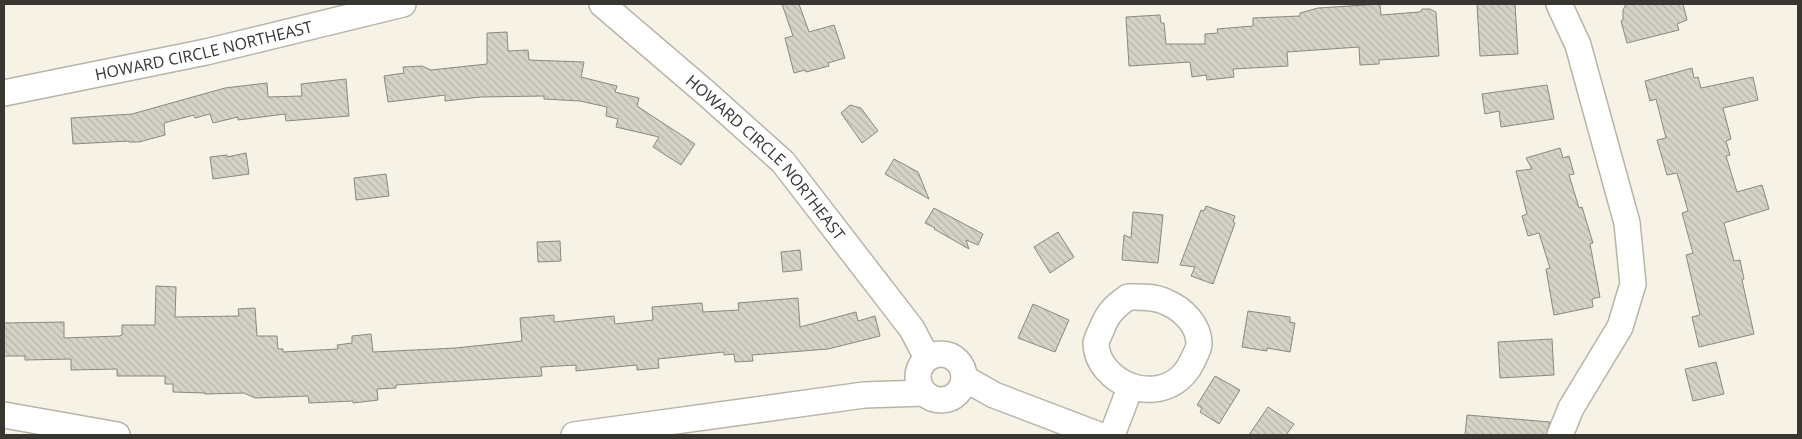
<svg xmlns="http://www.w3.org/2000/svg" width="1802" height="439" font-family="'Open Sans',sans-serif">
<defs>
<pattern id="building-back-hatch" width="6" height="6" patternUnits="userSpaceOnUse" patternTransform="scale(1.25)"><rect width="6" height="6" fill="#d6d2c6"/><path d="M-1 5l2 2M0 0l6 6M5-1l2 2" fill="none" stroke="#b8b5ab"/></pattern>
</defs>
<rect width="100%" height="100%" fill="#f6f2e5"/>
<!-- building -->
<path fill="url(#building-back-hatch)" stroke="#8b887c" d="M 782,4 L 799,4 L 809,32 L 834,25 L 845,58 L 828,63 L 829,66 L 806,72 L 805,70 L 794,73 L 785,38 L 793,36 Z
M 1380,4 L 1381,15 L 1420,12 L 1422,9 L 1430,9 L 1436,12 L 1439,56 L 1379,60 L 1379,64 L 1360,65 L 1359,47 L 1287,52 L 1288,66 L 1233,69 L 1234,77 L 1207,80 L 1206,75 L 1192,77 L 1190,62 L 1129,66 L 1126,17 L 1160,15 L 1161,23 L 1164,23 L 1166,44 L 1205,44 L 1205,34 L 1218,33 L 1217,29 L 1253,26 L 1253,18 L 1300,16 L 1300,13 L 1318,8 Z
M 1477,4 L 1515,4 L 1518,54 L 1480,56 Z
M 1626,4 L 1683,4 L 1687,20 L 1677,24 L 1679,30 L 1627,43 L 1621,21 L 1623,20 L 1623,10 Z
M 507,32 L 508,51 L 528,50 L 529,60 L 584,62 L 581,77 L 617,86 L 615,92 L 639,98 L 637,106 L 695,144 L 681,165 L 653,147 L 659,137 L 616,127 L 618,119 L 606,116 L 607,107 L 580,101 L 544,99 L 544,96 L 481,97 L 445,101 L 445,95 L 388,102 L 384,76 L 404,73 L 403,67 L 422,66 L 431,70 L 487,64 L 487,33 Z
M 1692,68 L 1694,78 L 1698,77 L 1701,88 L 1753,77 L 1758,100 L 1723,108 L 1731,139 L 1726,141 L 1730,155 L 1726,156 L 1737,192 L 1762,185 L 1769,209 L 1724,223 L 1734,261 L 1740,260 L 1744,279 L 1742,280 L 1754,334 L 1699,347 L 1692,317 L 1700,315 L 1686,255 L 1693,253 L 1682,213 L 1688,211 L 1677,173 L 1667,175 L 1657,140 L 1666,138 L 1656,99 L 1650,101 L 1645,81 Z
M 346,79 L 349,116 L 286,121 L 285,114 L 238,120 L 238,117 L 213,123 L 210,114 L 195,118 L 194,115 L 164,123 L 165,135 L 139,142 L 129,142 L 129,141 L 73,144 L 71,118 L 132,114 L 225,88 L 267,83 L 268,97 L 302,96 L 301,84 Z
M 1547,85 L 1554,119 L 1501,127 L 1499,111 L 1485,114 L 1482,94 Z
M 850,105 L 861,108 L 878,131 L 862,143 L 841,113 Z
M 1560,148 L 1563,158 L 1569,156 L 1574,174 L 1569,175 L 1579,208 L 1582,207 L 1593,243 L 1590,244 L 1600,297 L 1592,299 L 1593,307 L 1554,315 L 1546,269 L 1550,268 L 1539,233 L 1528,236 L 1522,216 L 1527,214 L 1516,171 L 1532,169 L 1526,158 Z
M 246,153 L 249,174 L 213,179 L 210,157 L 227,155 L 227,157 Z
M 894,159 L 918,172 L 929,199 L 885,174 Z
M 386,174 L 389,196 L 356,200 L 354,178 Z
M 1206,206 L 1235,216 L 1233,222 L 1235,223 L 1213,284 L 1191,276 L 1195,267 L 1180,265 L 1201,210 L 1204,211 Z
M 934,208 L 983,234 L 978,245 L 966,240 L 969,249 L 934,229 L 935,228 L 925,223 Z
M 1133,212 L 1163,215 L 1158,263 L 1122,260 L 1124,235 L 1131,238 Z
M 1058,232 L 1074,257 L 1050,273 L 1034,247 Z
M 560,241 L 561,261 L 538,262 L 537,242 Z
M 800,250 L 802,270 L 783,272 L 781,252 Z
M 156,286 L 176,287 L 175,317 L 239,316 L 238,309 L 255,308 L 257,336 L 277,336 L 278,349 L 283,349 L 283,352 L 338,349 L 337,345 L 352,343 L 352,336 L 371,334 L 373,352 L 456,348 L 522,341 L 520,318 L 554,315 L 554,322 L 614,316 L 615,324 L 653,320 L 652,307 L 702,303 L 703,312 L 739,310 L 738,303 L 798,298 L 800,327 L 856,312 L 858,321 L 875,316 L 880,336 L 828,349 L 752,355 L 753,361 L 735,362 L 734,354 L 724,355 L 724,352 L 658,359 L 659,368 L 637,370 L 637,365 L 626,366 L 576,371 L 576,365 L 541,367 L 542,376 L 396,385 L 396,388 L 377,389 L 378,400 L 353,403 L 353,401 L 309,403 L 308,396 L 255,398 L 244,393 L 205,394 L 205,393 L 173,392 L 173,384 L 165,384 L 165,376 L 117,376 L 117,369 L 71,370 L 71,359 L 25,360 L 25,356 L 4,356 L 4,323 L 64,322 L 64,338 L 119,336 L 122,335 L 122,325 L 155,325 Z
M 1033,304 L 1069,320 L 1055,352 L 1018,338 Z
M 1248,311 L 1290,317 L 1290,322 L 1295,323 L 1290,352 L 1267,348 L 1267,351 L 1242,347 Z
M 1552,339 L 1554,375 L 1500,378 L 1498,342 Z
M 1716,362 L 1724,394 L 1693,401 L 1685,369 Z
M 1215,376 L 1240,390 L 1219,424 L 1200,412 L 1202,408 L 1197,405 Z
M 1268,407 L 1294,424 L 1286,435 L 1249,435 Z
M 1467,415 L 1550,422 L 1546,435 L 1465,435 Z"/>
<g fill="none" stroke-linecap="round" stroke-linejoin="round">
<defs>
<g id="minor">
<path id="s1" d="M 602,4 L 706,93 L 783,162 L 912,329 L 927,358"/>
<path d="M 1559,4 L 1578,45 L 1627,223 L 1633,284 L 1620,327 L 1571,408 L 1560,435"/>
<path id="s2" d="M 4,93 L 206,52 L 403,4"/>
<path d="M 1128,297 C 1140,297 1154,296 1166,302 C 1183,309 1199,325 1199,344 C 1199,349 1194,357 1192,362 C 1175,397 1131,397 1107,370 C 1100,362 1096,354 1096,343 C 1097,338 1100,333 1102,328 C 1108,313 1114,307 1128,297 Z"/>
<circle cx="941" cy="377" r="23"/>
<path d="M 964,378 L 994,395 L 1099,435"/>
<path d="M 4,415 L 117,435"/>
<path d="M 574,435 L 864,395 L 924,393"/>
<path d="M 1112,435 L 1130,388"/>
</g>
</defs>
<!-- minor casing -->
<use href="#minor" stroke="#b8b5a8" stroke-width="28"/>
<!-- minor -->
<use href="#minor" stroke="#fff" stroke-width="25"/>
</g>
<g text-anchor="middle" stroke-width="5" stroke-linejoin="round" paint-order="stroke">
<!-- street labels -->
<g font-size="16" fill="#373631" stroke="#f6f2e5">
<text dy="6" stroke="none"><textPath href="#s2" startOffset="204">HOWARD CIRCLE NORTHEAST</textPath></text>
<text dy="6" stroke="none"><textPath href="#s1" startOffset="225">HOWARD CIRCLE NORTHEAST</textPath></text>
</g>
</g>
<!-- border -->
<rect width="1802" height="439" fill="none" stroke="#373631" stroke-width="10"/>
</svg>
